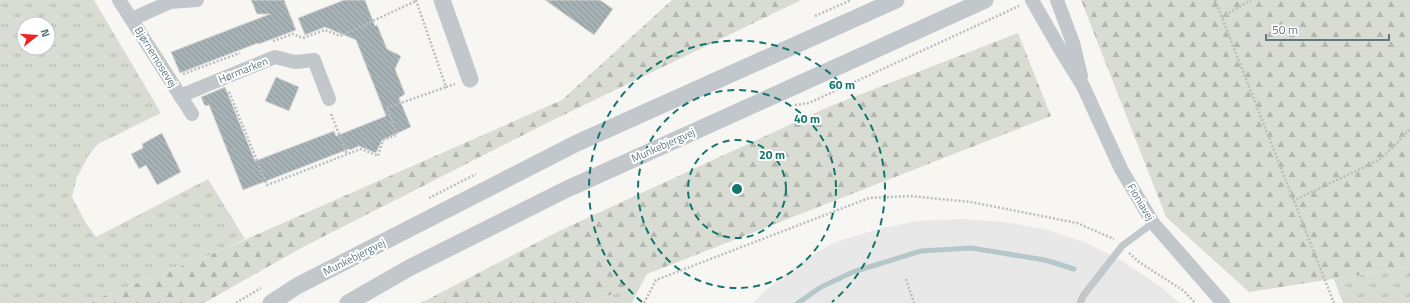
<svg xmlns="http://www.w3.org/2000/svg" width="1410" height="303" font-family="'Titillium Web',sans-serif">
<defs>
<pattern id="grass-tufts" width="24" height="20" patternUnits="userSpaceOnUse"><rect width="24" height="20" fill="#d8dcd2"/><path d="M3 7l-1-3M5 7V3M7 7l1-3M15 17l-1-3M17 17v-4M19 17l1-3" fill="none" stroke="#b3b7b0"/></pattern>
<pattern id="forest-firs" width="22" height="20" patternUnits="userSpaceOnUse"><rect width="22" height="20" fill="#d8dcd2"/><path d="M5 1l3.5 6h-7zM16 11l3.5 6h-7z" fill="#b3b7b0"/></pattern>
<pattern id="building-back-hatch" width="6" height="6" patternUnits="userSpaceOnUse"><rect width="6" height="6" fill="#a6b2b6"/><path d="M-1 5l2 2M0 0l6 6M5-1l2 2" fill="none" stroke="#8b9699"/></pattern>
</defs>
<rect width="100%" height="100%" fill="#f7f6f3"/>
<!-- built -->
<path fill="#e7e8e7" d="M 961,219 L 1005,222 L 1044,229 L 1087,243 L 1124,262 L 1161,287 L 1180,303 L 754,303 L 765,291 L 798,264 L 833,243 L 878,229 L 918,221 Z"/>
<!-- grass -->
<path fill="url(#grass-tufts)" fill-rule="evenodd" d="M 0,0 L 94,0 L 161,113 L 98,144 L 89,155 L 77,177 L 72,197 L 86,223 L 96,237 L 208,179 L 245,239 L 215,253 L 86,303 L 0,303 ZM 24,24 L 48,24 L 48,48 L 24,48 Z
M 1410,267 L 1410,303 L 1343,303 L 1334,279 Z
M 642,283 L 632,303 L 589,303 Z"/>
<!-- forest -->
<path fill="url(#forest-firs)" d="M 672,0 L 801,0 L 549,122 L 303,247 L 204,303 L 86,303 L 215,253 L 562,100 Z
M 1081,0 L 1410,0 L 1410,267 L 1249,292 L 1166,217 Z
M 1018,33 L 1051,116 L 647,274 L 642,283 L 589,303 L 421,303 L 559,231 L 828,107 Z"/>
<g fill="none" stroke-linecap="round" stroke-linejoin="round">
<!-- stream -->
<path stroke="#b6c7c9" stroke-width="5" d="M 798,303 L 821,287 L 853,272 L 921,251 L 971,248 L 1045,260 L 1074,269"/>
</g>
<!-- building -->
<path fill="url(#building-back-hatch)" stroke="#d8d8d6" d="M 251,0 L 284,0 L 296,30 L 259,44 L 258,43 L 180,73 L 171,52 L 270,14 L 257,14 Z
M 344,0 L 365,0 L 375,26 L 377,25 L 387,49 L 401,56 L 395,69 L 405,94 L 399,98 L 411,127 L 382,140 L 376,153 L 359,146 L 350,150 L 349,149 L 243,190 L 209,105 L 205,106 L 201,97 L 225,87 L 255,161 L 334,131 L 336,136 L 386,116 L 356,40 L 325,27 L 305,35 L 298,18 Z
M 545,0 L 600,0 L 613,9 L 594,35 Z
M 276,77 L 299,87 L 289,111 L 265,101 Z
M 162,133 L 181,172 L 157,185 L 146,165 L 139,169 L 131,154 L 143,148 L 142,144 Z"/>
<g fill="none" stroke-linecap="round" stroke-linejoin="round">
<!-- path -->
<path stroke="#b9bebf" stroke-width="2.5" stroke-dasharray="2 2" stroke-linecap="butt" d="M 416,0 L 446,87 L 455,84
M 1215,0 L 1334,303
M 815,16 L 851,0
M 1222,17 L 1251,0
M 273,41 L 293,34 L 303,38 L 325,30 L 340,36 L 416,1
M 183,74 L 240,53
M 229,92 L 267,185 L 361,149 L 378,156 L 383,140 L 397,135 L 387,108 L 446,87
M 795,105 L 809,103 L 1019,6
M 331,114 L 347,154
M 429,198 L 476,174
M 1293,201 L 1377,161 L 1386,154 L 1410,129
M 1129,253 L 1139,262 L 1184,291 L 1195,303
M 906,279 L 914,303
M 236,303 L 261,288
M 644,303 L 656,280 L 869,198 L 910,196 L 971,202 L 1077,223 L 1114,239"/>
<!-- service -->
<path stroke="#c1c7ca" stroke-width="7" d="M 1080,303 L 1083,296 L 1122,246 L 1153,223"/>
<!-- minor -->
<path stroke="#c1c7ca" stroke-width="14" d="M 119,0 L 192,114
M 1032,0 L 1060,49 L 1083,86 L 1121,169 L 1153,223 L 1223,303
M 1057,0 L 1073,43 L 1081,76
M 132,19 L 170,2 L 197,0
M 180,96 L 275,57 L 295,62 L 314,60 L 329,99"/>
<!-- tertiary -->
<path stroke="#c1c7ca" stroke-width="17" d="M 442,0 L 470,79
M 271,303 L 297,286 L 577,143 L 896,0
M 348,303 L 409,268 L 565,190 L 985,0"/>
</g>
<!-- distance rings -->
<g fill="none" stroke="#0f766e" stroke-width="2" stroke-dasharray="7 5">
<circle cx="737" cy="189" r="49"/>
<circle cx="737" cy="189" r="99"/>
<path d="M642 302A148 148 0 1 1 832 302"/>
</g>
<g text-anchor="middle" stroke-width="4" stroke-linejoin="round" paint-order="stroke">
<!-- street labels -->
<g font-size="11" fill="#607880" stroke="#fff">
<text transform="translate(156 57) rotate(58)" y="4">Bjørnemosevej</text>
<text transform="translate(243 70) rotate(-22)" y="4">Hørmarken</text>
<text transform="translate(663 145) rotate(-24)" y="4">Munkebjergvej</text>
<text transform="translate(1141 202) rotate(59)" y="4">Fioniavej</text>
<text transform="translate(354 257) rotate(-27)" y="4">Munkebjergvej</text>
</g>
</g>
<circle cx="737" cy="189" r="6" fill="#0f766e" stroke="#fff" stroke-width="2"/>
<g font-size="12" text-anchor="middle" font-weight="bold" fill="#0f766e" stroke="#fff" stroke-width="4" stroke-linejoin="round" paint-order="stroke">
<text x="842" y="89">60 m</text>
<text x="807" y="123">40 m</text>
<text x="772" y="159">20 m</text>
</g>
<!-- north arrow -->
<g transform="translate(36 36) rotate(73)"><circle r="19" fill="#ffffff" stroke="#bfc9cc"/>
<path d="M0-3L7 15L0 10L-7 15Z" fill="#ec261e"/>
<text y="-6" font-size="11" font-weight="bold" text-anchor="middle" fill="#607880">N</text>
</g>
<!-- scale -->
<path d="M1266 34v6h123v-6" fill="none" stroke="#607880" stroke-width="2"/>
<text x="1272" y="34" font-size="12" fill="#607880" stroke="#ffffff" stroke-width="3" paint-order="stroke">50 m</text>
</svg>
